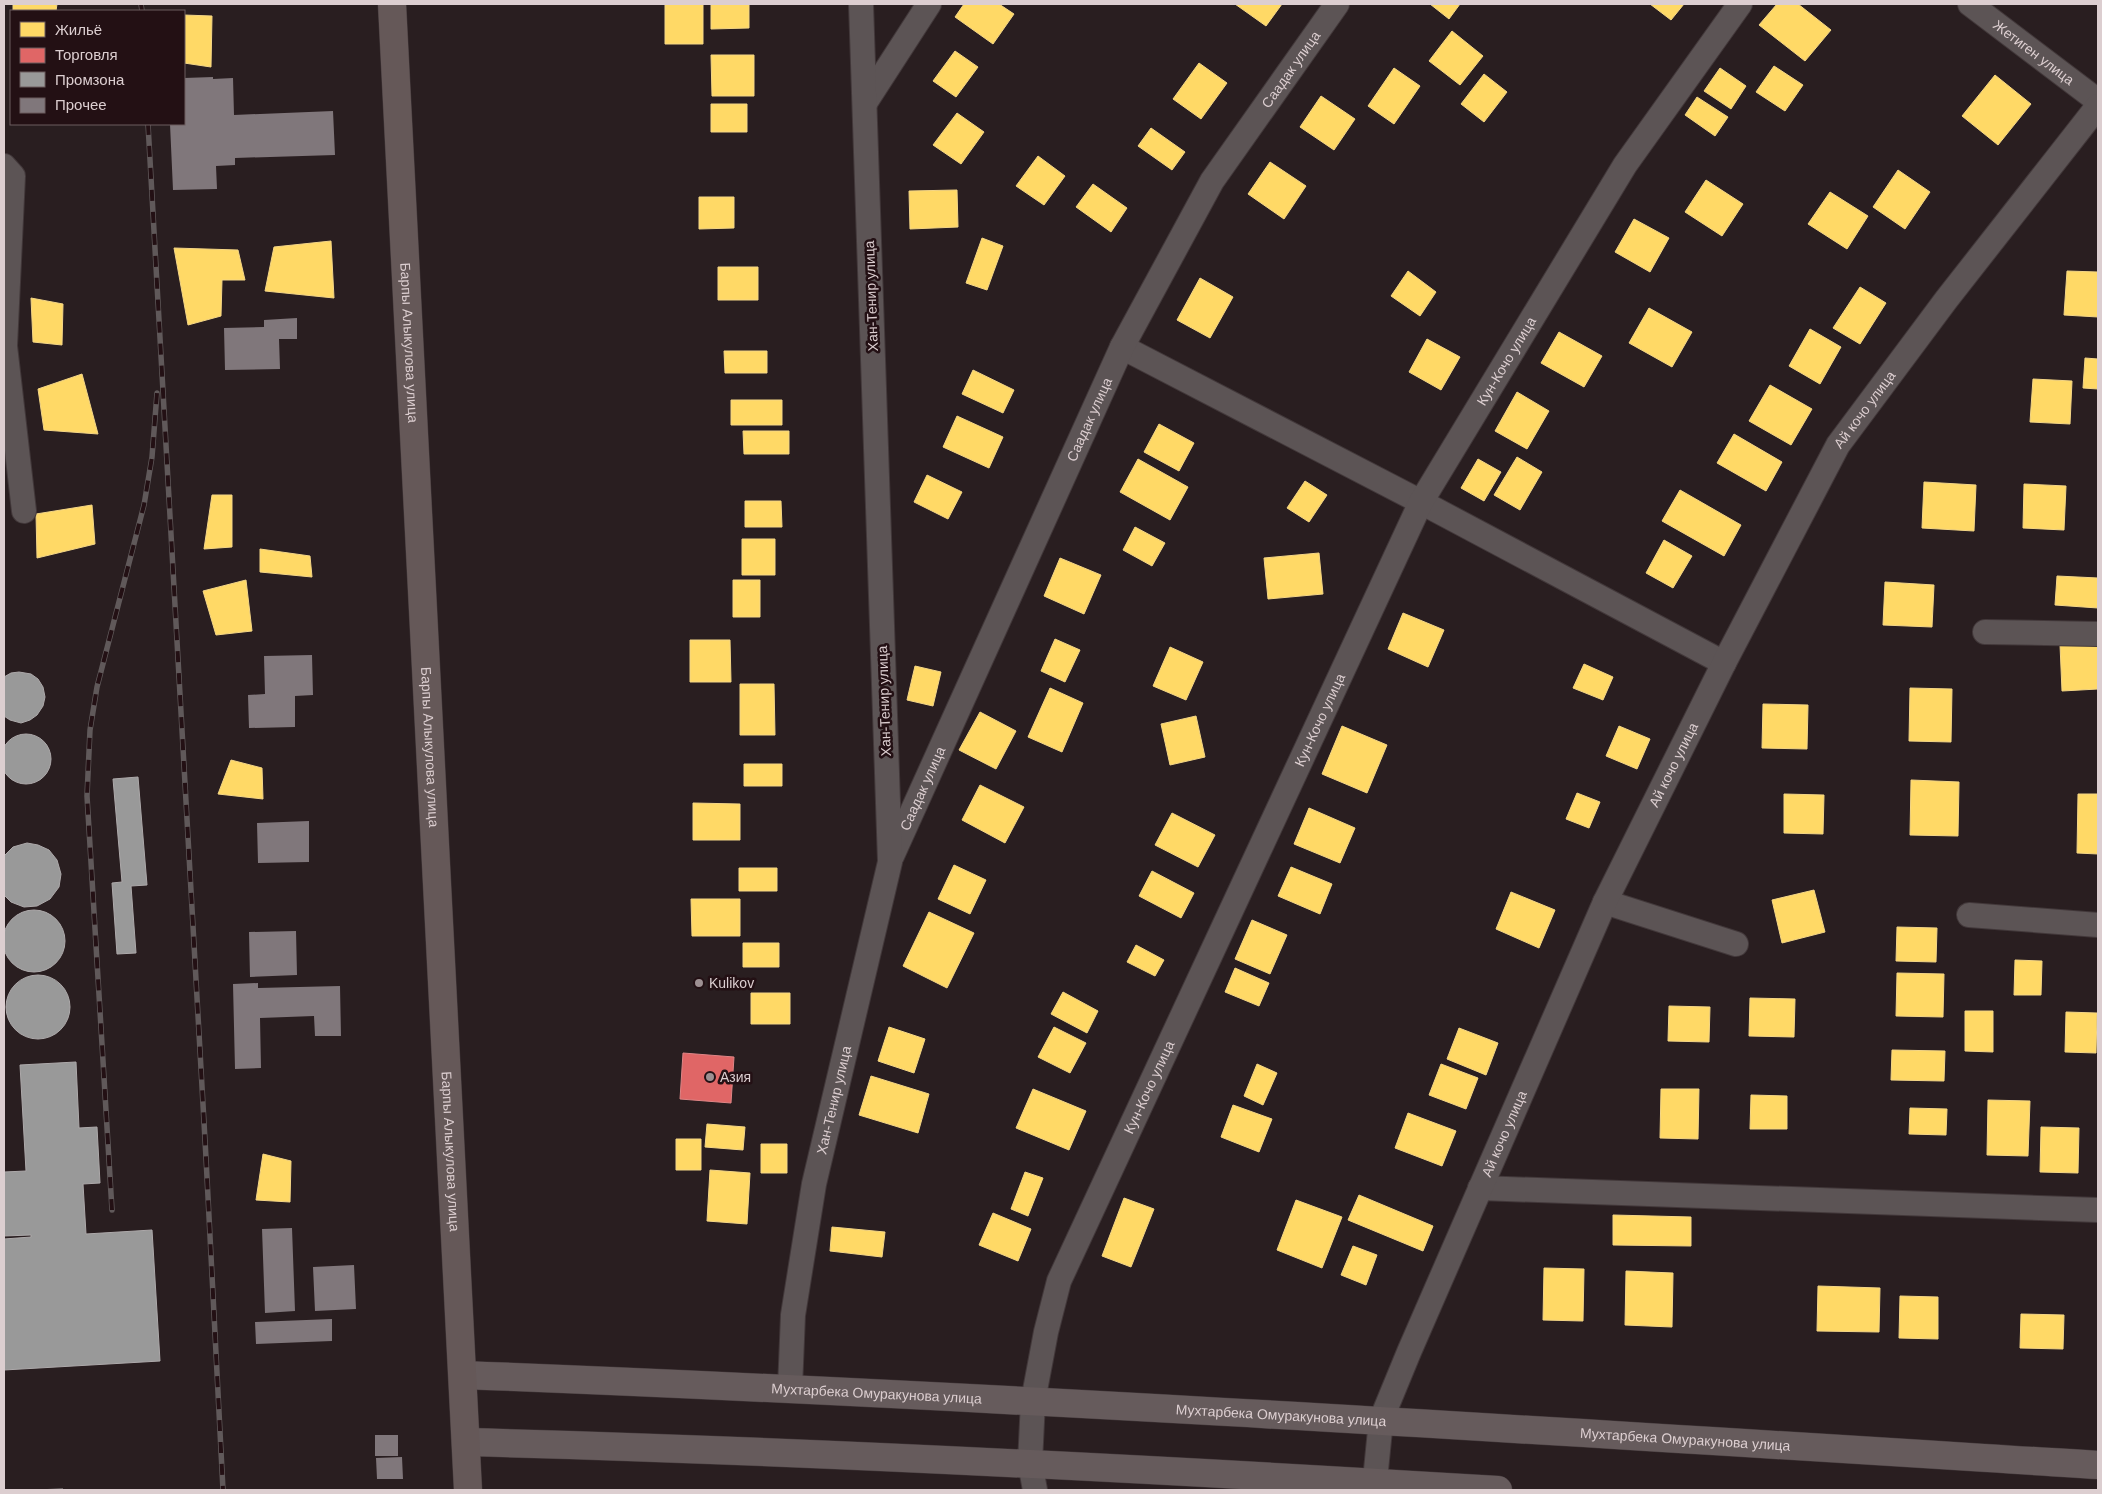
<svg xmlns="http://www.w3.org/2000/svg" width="2102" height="1494" font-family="Arial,sans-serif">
<rect width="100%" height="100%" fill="#291e20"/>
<!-- homes -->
<path fill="#ffd966" stroke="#f4d686" d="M 13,4 L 57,4 L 56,11 L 13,11 Z
M 665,4 L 703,4 L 703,44 L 665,44 Z
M 711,4 L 749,4 L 749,28 L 711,29 Z
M 964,4 L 999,4 L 1014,14 L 993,44 L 955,17 Z
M 1235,4 L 1282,4 L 1266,26 Z
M 1430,4 L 1460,4 L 1449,19 Z
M 1650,4 L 1684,4 L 1671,20 Z
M 1777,4 L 1798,4 L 1831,30 L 1805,61 L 1759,25 Z
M 184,15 L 212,16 L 211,67 L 184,63 Z
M 1452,31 L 1483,56 L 1460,85 L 1429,61 Z
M 955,51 L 978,67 L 956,97 L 933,81 Z
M 711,55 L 754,55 L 754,96 L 712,96 Z
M 1199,63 L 1227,83 L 1201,119 L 1173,99 Z
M 1774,66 L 1803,85 L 1785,111 L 1756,92 Z
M 1394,68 L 1420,86 L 1394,124 L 1368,106 Z
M 1720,68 L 1746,86 L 1731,109 L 1704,91 Z
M 1484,74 L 1507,92 L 1484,122 L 1461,104 Z
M 1995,75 L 2031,104 L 1998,145 L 1962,116 Z
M 1321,96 L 1355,119 L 1334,150 L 1300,127 Z
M 1697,97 L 1728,117 L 1715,136 L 1685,115 Z
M 711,104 L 747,104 L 747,132 L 711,132 Z
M 957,113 L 984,132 L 961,164 L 933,145 Z
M 1151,128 L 1185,152 L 1172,170 L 1138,146 Z
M 1038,156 L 1065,176 L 1044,205 L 1016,186 Z
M 1270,162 L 1306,186 L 1284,219 L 1248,194 Z
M 1898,170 L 1930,192 L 1905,229 L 1873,207 Z
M 1706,180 L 1743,204 L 1722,236 L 1685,212 Z
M 1093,184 L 1127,208 L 1111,232 L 1076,207 Z
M 957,190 L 958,227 L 910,229 L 909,191 Z
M 1830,192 L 1868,216 L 1847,249 L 1808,224 Z
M 699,197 L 734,197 L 734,228 L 699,229 Z
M 1634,219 L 1669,238 L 1650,272 L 1615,252 Z
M 982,238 L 1003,246 L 987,290 L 966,283 Z
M 331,241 L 334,298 L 265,291 L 274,247 Z
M 174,248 L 238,250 L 245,280 L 222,280 L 221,316 L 188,325 Z
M 718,267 L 758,267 L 758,300 L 718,300 Z
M 1408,271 L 1436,292 L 1420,316 L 1391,296 Z
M 2067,271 L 2098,272 L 2098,317 L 2064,315 Z
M 1200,278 L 1233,297 L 1210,338 L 1177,320 Z
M 1860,287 L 1886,303 L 1860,344 L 1833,328 Z
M 31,298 L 63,304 L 62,345 L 33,342 Z
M 1649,308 L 1692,332 L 1672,367 L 1629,343 Z
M 1810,329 L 1841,347 L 1820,384 L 1789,366 Z
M 1559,332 L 1602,356 L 1584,387 L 1541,363 Z
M 1427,339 L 1460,357 L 1441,390 L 1409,372 Z
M 724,351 L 767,351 L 767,373 L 725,373 Z
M 2085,358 L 2098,359 L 2098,389 L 2083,388 Z
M 973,370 L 1014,390 L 1003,413 L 962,394 Z
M 82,374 L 98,434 L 44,430 L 38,389 Z
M 2033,379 L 2072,381 L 2070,424 L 2030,422 Z
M 1770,385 L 1812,409 L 1791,445 L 1749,421 Z
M 1517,392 L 1549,411 L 1527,449 L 1495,431 Z
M 731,400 L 782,400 L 782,425 L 731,425 Z
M 957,416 L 1003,437 L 989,468 L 943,447 Z
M 1159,424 L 1194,443 L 1179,471 L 1144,452 Z
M 743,431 L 789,431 L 789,454 L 744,454 Z
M 1734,434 L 1782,462 L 1766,491 L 1717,463 Z
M 1517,457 L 1542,472 L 1520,510 L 1494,495 Z
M 1138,459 L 1188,487 L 1170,520 L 1120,492 Z
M 1478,459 L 1501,472 L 1484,501 L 1461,488 Z
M 927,475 L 962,492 L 948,519 L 914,502 Z
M 1305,481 L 1327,495 L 1309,522 L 1287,508 Z
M 1924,482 L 1976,485 L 1974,531 L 1922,528 Z
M 2024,484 L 2066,486 L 2064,530 L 2023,528 Z
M 1680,490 L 1741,525 L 1724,556 L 1662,521 Z
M 212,495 L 232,495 L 232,547 L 204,549 Z
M 745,501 L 781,501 L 782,527 L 745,527 Z
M 92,505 L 95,544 L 37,558 L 36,514 Z
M 1135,527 L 1165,543 L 1152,566 L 1123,550 Z
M 742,539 L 775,539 L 775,575 L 742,575 Z
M 1664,540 L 1692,556 L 1673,588 L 1646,573 Z
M 260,549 L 310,556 L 312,577 L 260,572 Z
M 1319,553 L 1323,594 L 1268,599 L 1264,558 Z
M 1060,558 L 1101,575 L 1084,614 L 1044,596 Z
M 2057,576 L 2098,578 L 2098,608 L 2055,605 Z
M 246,580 L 252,631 L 216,635 L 203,591 Z
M 733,580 L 760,580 L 760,617 L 733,617 Z
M 1885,582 L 1934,585 L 1932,627 L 1883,625 Z
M 1403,613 L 1444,630 L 1428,667 L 1388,649 Z
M 1055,639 L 1080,650 L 1065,682 L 1041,671 Z
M 690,640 L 730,640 L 731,682 L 690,682 Z
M 2098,643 L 2098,689 L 2062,691 L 2060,645 Z
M 1170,647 L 1203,662 L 1186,700 L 1153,686 Z
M 1584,664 L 1613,677 L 1603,700 L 1573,688 Z
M 915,666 L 941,672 L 933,706 L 907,700 Z
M 740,684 L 774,684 L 775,735 L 740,735 Z
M 1050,688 L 1083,703 L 1062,752 L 1028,737 Z
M 1910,688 L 1952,689 L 1951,742 L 1909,741 Z
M 1763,704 L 1808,705 L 1807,749 L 1762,748 Z
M 980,712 L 1016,731 L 996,769 L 959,750 Z
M 1196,716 L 1205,757 L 1170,765 L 1161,724 Z
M 1342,726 L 1387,745 L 1367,793 L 1322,774 Z
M 1619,726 L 1650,739 L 1637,769 L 1606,756 Z
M 231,760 L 262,768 L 263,799 L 218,794 Z
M 744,764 L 782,764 L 782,786 L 744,786 Z
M 1911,780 L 1959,782 L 1958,836 L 1910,835 Z
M 980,785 L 1024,807 L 1005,843 L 962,820 Z
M 1577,793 L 1600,802 L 1589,828 L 1566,819 Z
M 1784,794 L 1824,795 L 1823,834 L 1784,833 Z
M 2078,794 L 2098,794 L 2098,854 L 2077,853 Z
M 693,803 L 740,804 L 740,840 L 693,840 Z
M 1309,808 L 1355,828 L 1340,863 L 1294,844 Z
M 1172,813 L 1215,835 L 1198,867 L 1155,845 Z
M 954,865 L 986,880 L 970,914 L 938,899 Z
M 1291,867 L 1332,884 L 1320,914 L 1278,896 Z
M 739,868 L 777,868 L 777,891 L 739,891 Z
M 1152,871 L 1194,893 L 1181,918 L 1139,896 Z
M 1814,890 L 1825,932 L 1782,943 L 1772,900 Z
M 1511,892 L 1555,910 L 1539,948 L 1496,929 Z
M 691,899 L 740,899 L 740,936 L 692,936 Z
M 929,912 L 974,933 L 947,988 L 903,966 Z
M 1252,920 L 1287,935 L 1270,974 L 1235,959 Z
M 1897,927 L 1937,928 L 1936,962 L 1896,961 Z
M 743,943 L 779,943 L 779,967 L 743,967 Z
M 1136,945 L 1164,960 L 1155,976 L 1127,962 Z
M 2015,960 L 2042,961 L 2041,995 L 2014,995 Z
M 1235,968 L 1269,983 L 1259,1006 L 1225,992 Z
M 1897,973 L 1944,974 L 1943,1017 L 1896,1016 Z
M 1063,992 L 1098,1011 L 1087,1033 L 1051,1014 Z
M 751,993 L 790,993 L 790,1024 L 751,1024 Z
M 1750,998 L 1795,999 L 1794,1037 L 1749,1036 Z
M 1669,1006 L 1710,1007 L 1709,1042 L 1668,1041 Z
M 1965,1011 L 1993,1011 L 1993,1052 L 1965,1051 Z
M 2066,1012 L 2097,1013 L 2096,1053 L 2065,1052 Z
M 889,1027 L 925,1039 L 914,1073 L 878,1061 Z
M 1054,1027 L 1086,1043 L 1070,1073 L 1038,1057 Z
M 1459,1028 L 1498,1043 L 1486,1075 L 1447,1059 Z
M 1892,1050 L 1945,1051 L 1944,1081 L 1891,1080 Z
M 1257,1064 L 1277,1073 L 1263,1105 L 1244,1096 Z
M 1441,1064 L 1478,1078 L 1466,1109 L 1429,1095 Z
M 871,1076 L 929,1094 L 918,1133 L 859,1115 Z
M 1033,1089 L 1086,1111 L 1069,1150 L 1016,1128 Z
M 1661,1089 L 1699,1089 L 1698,1139 L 1660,1138 Z
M 1751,1095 L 1787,1096 L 1787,1129 L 1750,1129 Z
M 1988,1100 L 2030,1101 L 2028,1156 L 1987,1155 Z
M 1233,1105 L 1272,1119 L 1259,1152 L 1221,1137 Z
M 1910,1108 L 1947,1109 L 1946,1135 L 1909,1134 Z
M 1408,1113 L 1456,1131 L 1442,1166 L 1395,1148 Z
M 707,1124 L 745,1127 L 743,1150 L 705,1147 Z
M 2041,1127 L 2079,1128 L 2078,1173 L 2040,1172 Z
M 676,1139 L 701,1139 L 701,1170 L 676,1170 Z
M 761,1144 L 787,1144 L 787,1173 L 761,1173 Z
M 263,1154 L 291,1161 L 290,1202 L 256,1200 Z
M 710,1170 L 750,1173 L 747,1224 L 707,1221 Z
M 1025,1172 L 1043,1178 L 1028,1216 L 1011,1209 Z
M 1359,1195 L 1433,1226 L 1423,1251 L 1348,1220 Z
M 1124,1198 L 1154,1209 L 1131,1267 L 1102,1256 Z
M 1296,1200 L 1342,1217 L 1322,1268 L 1277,1250 Z
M 993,1213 L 1031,1229 L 1018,1261 L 979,1245 Z
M 1613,1215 L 1691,1217 L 1691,1246 L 1613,1245 Z
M 832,1227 L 885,1232 L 882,1257 L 830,1251 Z
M 1353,1246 L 1377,1255 L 1366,1285 L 1341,1275 Z
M 1544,1268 L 1584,1269 L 1583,1321 L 1543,1320 Z
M 1626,1271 L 1673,1273 L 1672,1327 L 1625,1325 Z
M 1818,1286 L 1880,1288 L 1879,1332 L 1817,1331 Z
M 1900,1296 L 1938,1297 L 1938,1339 L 1899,1338 Z
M 2021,1314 L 2064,1315 L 2063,1349 L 2020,1348 Z"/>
<!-- shops -->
<path fill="#e06666" stroke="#df8586" d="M 683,1053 L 734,1057 L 731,1103 L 680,1099 Z"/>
<!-- industry -->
<path fill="#999" stroke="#ada9aa" d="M 19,672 L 31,674 L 38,679 L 43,687 L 45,697 L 43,706 L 37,715 L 30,720 L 21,723 L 10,720 L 4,716 L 4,677 L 11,673 Z
M1 759a25 25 0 1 1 50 0a25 25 0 1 1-50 0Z
M 138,777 L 147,885 L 131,886 L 136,953 L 117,954 L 112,883 L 122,882 L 113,779 Z
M 27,843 L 38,845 L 49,850 L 57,860 L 61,874 L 59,887 L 50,899 L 37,906 L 24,907 L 11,902 L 4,895 L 4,856 L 13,847 Z
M3 941a31 31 0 1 1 62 0a31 31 0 1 1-62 0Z
M6 1007a32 32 0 1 1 64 0a32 32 0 1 1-64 0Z
M 76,1062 L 79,1128 L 97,1127 L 100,1183 L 83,1184 L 86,1234 L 152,1230 L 160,1361 L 4,1370 L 4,1239 L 31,1237 L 31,1235 L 4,1236 L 4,1172 L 26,1171 L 20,1065 Z
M 63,1489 L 63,1490 L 31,1490 Z"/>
<!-- building -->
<path fill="#80777b" d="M 213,77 L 213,79 L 233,78 L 234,115 L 333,111 L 335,155 L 235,158 L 235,165 L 216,166 L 217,189 L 173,190 L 170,124 L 184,124 L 184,78 Z
M 297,318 L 297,339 L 279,339 L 280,369 L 225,370 L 224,328 L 264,327 L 264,320 Z
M 312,655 L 313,695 L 295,696 L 295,727 L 249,728 L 248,695 L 265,694 L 264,656 Z
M 309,821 L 309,862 L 258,863 L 257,823 Z
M 296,931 L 297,975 L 250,977 L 249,932 Z
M 258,983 L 258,988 L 340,986 L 341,1036 L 315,1036 L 314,1016 L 260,1018 L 261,1068 L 235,1069 L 233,984 Z
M 292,1228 L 295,1311 L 265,1313 L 262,1229 Z
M 354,1265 L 356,1309 L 315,1311 L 313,1267 Z
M 332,1319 L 332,1341 L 256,1344 L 255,1322 Z
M 375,1435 L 398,1435 L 398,1456 L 375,1456 Z
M 402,1457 L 403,1479 L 377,1479 L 376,1458 Z"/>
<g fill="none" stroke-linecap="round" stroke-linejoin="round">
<defs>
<g id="street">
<path id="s1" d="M 1970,4 L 2098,101"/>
<path d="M 865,103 L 929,4"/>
<path d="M 4,166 L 13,176 L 5,346 L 24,511"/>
<path d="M 1122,347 L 1421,502 L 1724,663"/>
<path d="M 1985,632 L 2098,634"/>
<path id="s2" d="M 892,856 L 1122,347 L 1212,181 L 1337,4"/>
<path d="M 1605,902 L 1736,944"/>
<path d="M 1969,915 L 2098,925"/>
<path d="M 1480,1188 L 2098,1210"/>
<path id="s3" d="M 790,1388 L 793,1315 L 814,1184 L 890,862 L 861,4"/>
<path id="s4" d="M 1035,1490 L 1030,1463 L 1033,1401 L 1046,1332 L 1059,1281 L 1421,502 L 1625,165 L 1740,4"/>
<path id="s5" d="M 1374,1490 L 1381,1420 L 1409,1352 L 1605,902 L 1724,663 L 1838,445 L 1946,300 L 2098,106"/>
</g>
<g id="secondary">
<path id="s6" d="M 463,1375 C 1009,1396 1553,1431 2098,1465"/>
<path d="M 466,1442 C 811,1451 1154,1469 1498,1490"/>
</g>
<g id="primary">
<path id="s7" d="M 392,4 L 468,1490"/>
</g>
</defs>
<!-- street casing -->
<use href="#street" stroke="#42383a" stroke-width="26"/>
<!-- secondary casing -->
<use href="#secondary" stroke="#42383a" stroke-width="29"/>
<!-- primary casing -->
<use href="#primary" stroke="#42383a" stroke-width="29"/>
<!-- street -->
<use href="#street" stroke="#5c5455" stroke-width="24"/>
<!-- secondary -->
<use href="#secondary" stroke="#665b5c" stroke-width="28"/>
<!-- primary -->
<use href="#primary" stroke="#655858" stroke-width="28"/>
<defs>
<path id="rail" d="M 141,4 L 142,11
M 148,124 L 206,1158 L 223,1490
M 112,1210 L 87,796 L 90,730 L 97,687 L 144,505 L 152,457 L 157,393"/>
</defs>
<!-- rail casing -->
<use href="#rail" stroke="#60595a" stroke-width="5.5"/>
<!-- rail -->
<use href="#rail" stroke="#231014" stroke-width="4" stroke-dasharray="11" stroke-linecap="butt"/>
</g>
<!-- markers -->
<g fill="#9d9092" stroke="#231014" stroke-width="2">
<circle cx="699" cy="983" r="5"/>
<circle cx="710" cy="1077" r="5"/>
</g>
<g text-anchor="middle" stroke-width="5" stroke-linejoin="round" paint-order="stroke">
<!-- street labels -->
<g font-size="14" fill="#dcced0" stroke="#231014">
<text dy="5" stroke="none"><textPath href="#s1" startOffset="80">Жетиген улица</textPath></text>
<text dy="5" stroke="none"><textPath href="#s2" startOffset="884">Саадак улица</textPath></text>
<text transform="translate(871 296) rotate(-92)" y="5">Хан-Тенир улица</text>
<text dy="5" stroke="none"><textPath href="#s7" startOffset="339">Барпы Алыкулова улица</textPath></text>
<text dy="5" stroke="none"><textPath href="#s4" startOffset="1236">Кун-Кочо улица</textPath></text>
<text dy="5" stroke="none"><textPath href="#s5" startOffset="1192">Ай кочо улица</textPath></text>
<text dy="5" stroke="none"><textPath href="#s2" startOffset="479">Саадак улица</textPath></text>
<text transform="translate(884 701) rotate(-92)" y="5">Хан-Тенир улица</text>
<text dy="5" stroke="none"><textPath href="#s4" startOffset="831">Кун-Кочо улица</textPath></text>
<text dy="5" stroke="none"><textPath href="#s7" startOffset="744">Барпы Алыкулова улица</textPath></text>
<text dy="5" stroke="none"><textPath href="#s5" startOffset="788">Ай кочо улица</textPath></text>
<text dy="5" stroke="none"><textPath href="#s2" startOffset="74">Саадак улица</textPath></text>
<text dy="5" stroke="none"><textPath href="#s4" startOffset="426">Кун-Кочо улица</textPath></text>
<text dy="5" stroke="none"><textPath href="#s3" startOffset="292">Хан-Тенир улица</textPath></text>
<text dy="5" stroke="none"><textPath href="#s5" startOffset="382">Ай кочо улица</textPath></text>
<text dy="5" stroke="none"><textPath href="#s7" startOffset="1149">Барпы Алыкулова улица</textPath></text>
<text dy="5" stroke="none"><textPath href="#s6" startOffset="414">Мухтарбека Омуракунова улица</textPath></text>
<text dy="5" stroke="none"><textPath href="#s6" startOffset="819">Мухтарбека Омуракунова улица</textPath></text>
<text dy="5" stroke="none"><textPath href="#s6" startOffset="1224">Мухтарбека Омуракунова улица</textPath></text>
</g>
<!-- poi labels -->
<g font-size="14" fill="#dcced0" stroke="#231014" text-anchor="start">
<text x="709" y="988">Kulikov</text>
<text x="720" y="1082">Азия</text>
</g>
</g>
<!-- border -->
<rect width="2102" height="1494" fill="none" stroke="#dcced0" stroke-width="10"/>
<!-- legend -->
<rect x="10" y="10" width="175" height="115" fill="#231014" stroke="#6d5c5f"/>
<rect x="20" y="22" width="25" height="15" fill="#ffd966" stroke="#6d5c5f"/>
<text x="55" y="35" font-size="15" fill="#dcced0">Жильё</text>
<rect x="20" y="48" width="25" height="15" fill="#e06666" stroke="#6d5c5f"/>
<text x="55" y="60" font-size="15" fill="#dcced0">Торговля</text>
<rect x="20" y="72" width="25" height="15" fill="#999999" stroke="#6d5c5f"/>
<text x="55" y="85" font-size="15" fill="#dcced0">Промзона</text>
<rect x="20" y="98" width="25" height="15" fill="#80777b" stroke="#6d5c5f"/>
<text x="55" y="110" font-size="15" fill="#dcced0">Прочее</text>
</svg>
